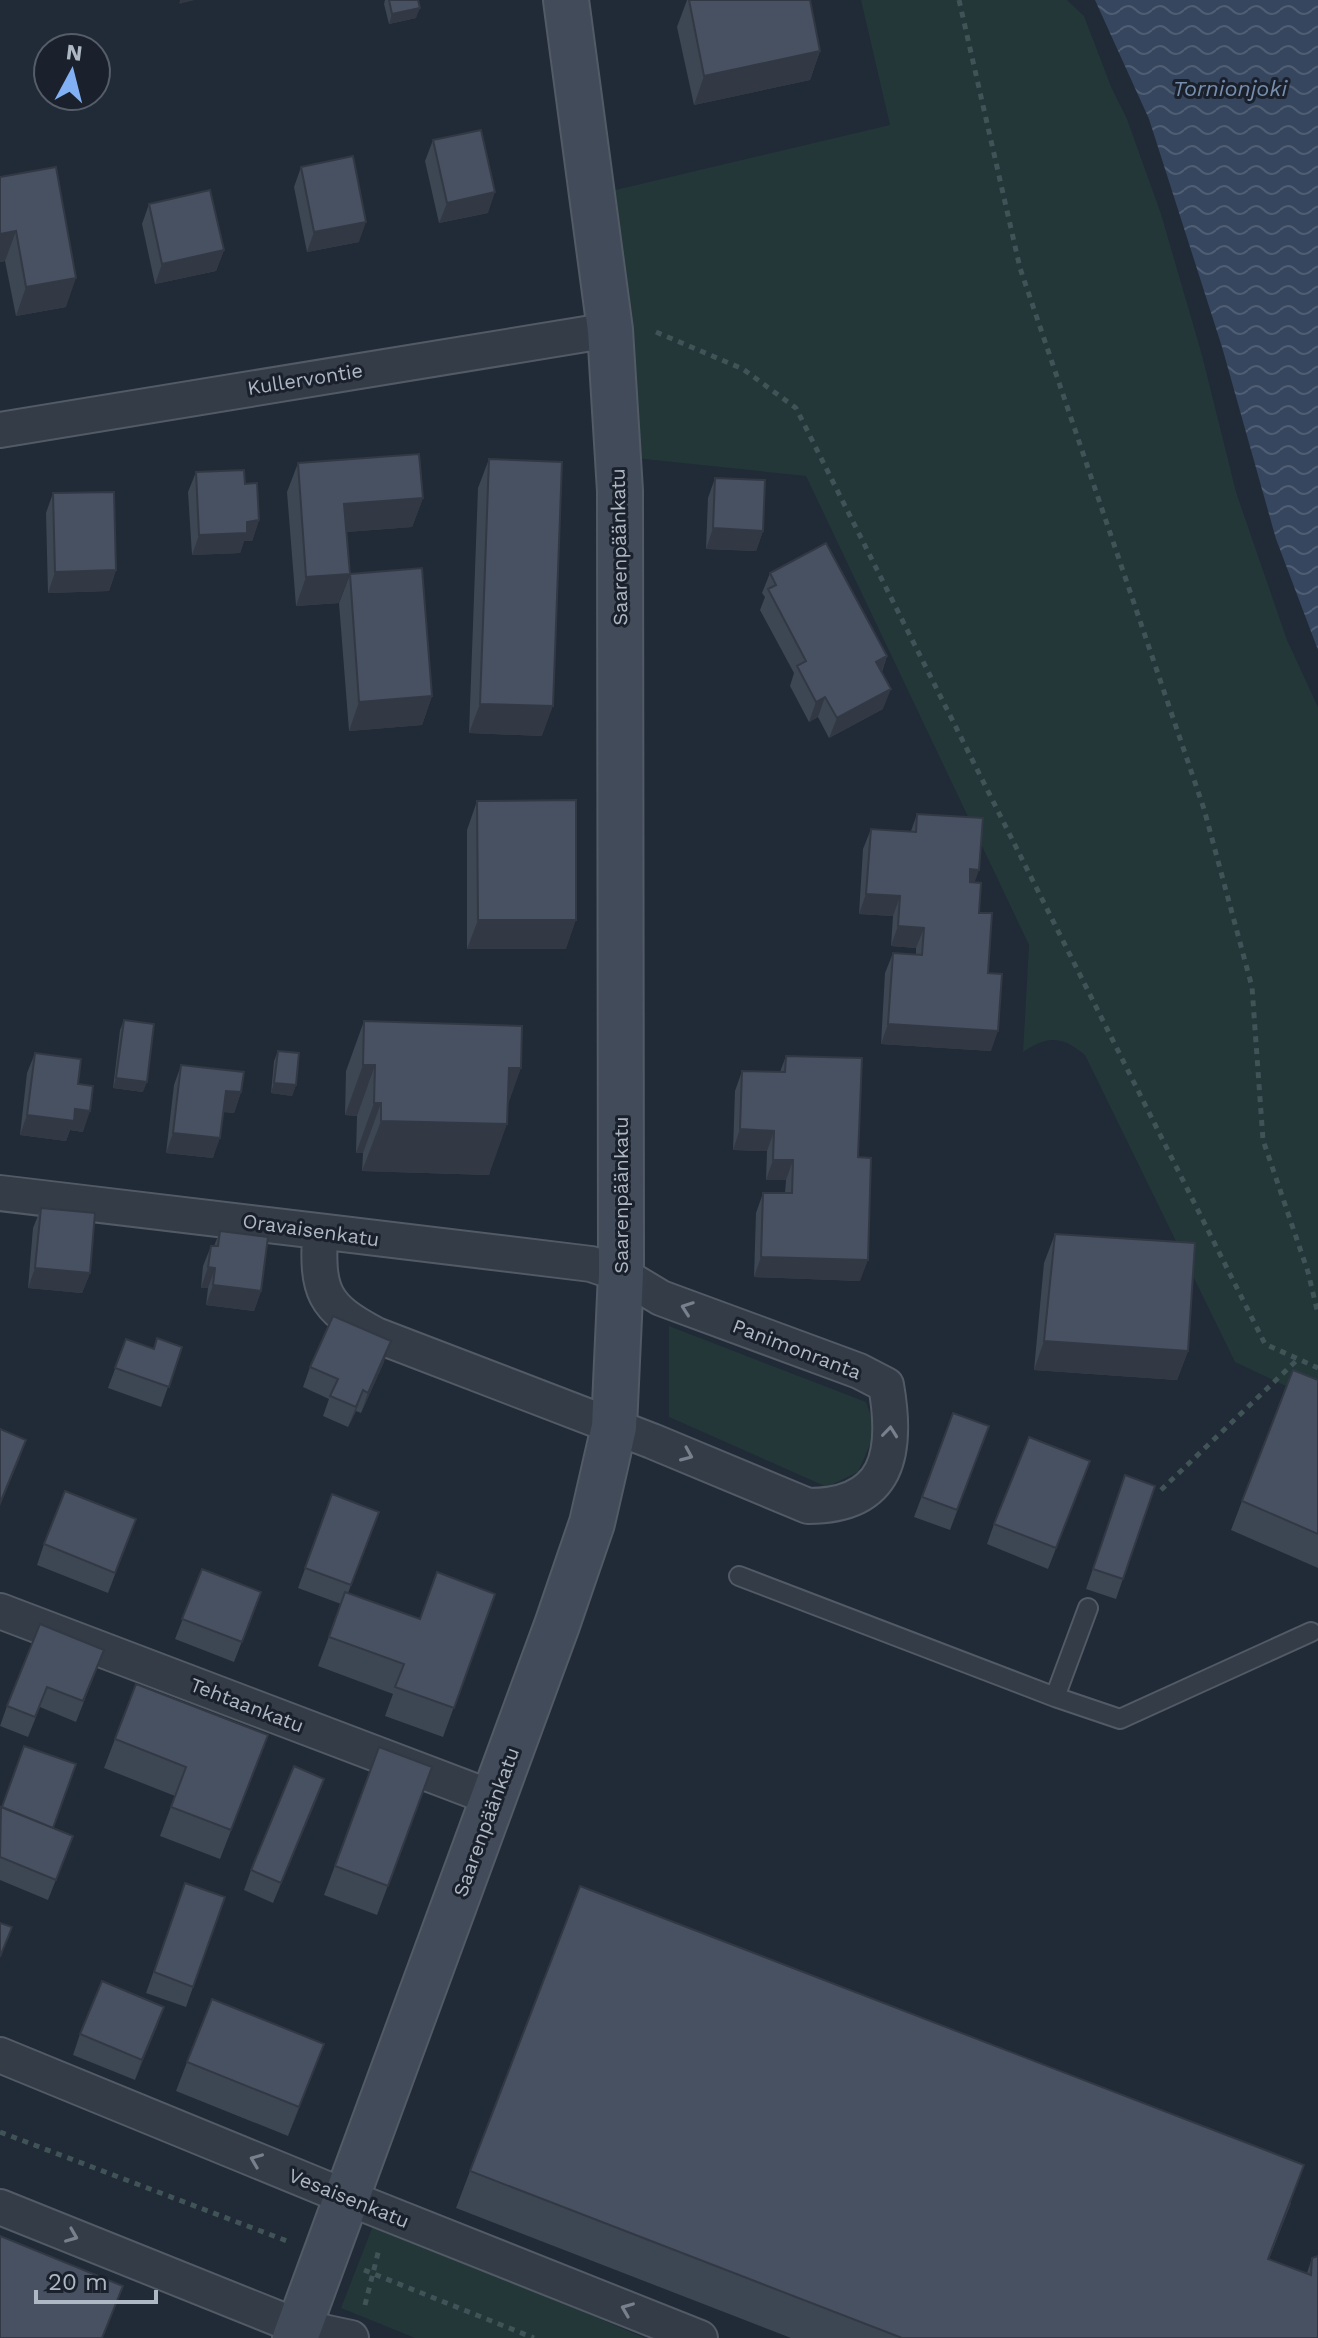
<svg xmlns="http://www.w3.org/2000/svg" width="1318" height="2338" font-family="'Work Sans',sans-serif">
<defs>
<pattern id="water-waves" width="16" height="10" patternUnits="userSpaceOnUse" patternTransform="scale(2)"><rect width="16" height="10" fill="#35465e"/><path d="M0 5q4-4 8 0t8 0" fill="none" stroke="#505e73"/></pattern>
</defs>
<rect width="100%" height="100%" fill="#212a37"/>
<!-- grass -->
<path fill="#233638" d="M 861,0 L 1067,0 L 1084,16 L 1112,89 L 1127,119 L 1161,214 L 1202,355 L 1236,492 L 1287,640 L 1318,707 L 1318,1401 L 1235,1362 L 1085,1055 C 1062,1036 1048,1035 1023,1052 L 1029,945 L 806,476 L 615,456 L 573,200 L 890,125 Z
M 669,1326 L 866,1402 L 876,1431 L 858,1472 L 827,1487 L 669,1417 Z
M 374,2223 L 645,2338 L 415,2338 L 341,2308 Z"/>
<!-- water -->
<path fill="url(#water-waves)" d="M 1095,0 L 1318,0 L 1318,650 L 1276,539 L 1222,347 L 1149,119 Z"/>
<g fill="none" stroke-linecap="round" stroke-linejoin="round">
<defs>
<path id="lane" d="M 739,1576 L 1055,1697 L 1120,1719 L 1311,1632
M 1055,1697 L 1088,1608"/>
<path id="street" d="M 0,430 L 610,330
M 0,1193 C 197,1215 394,1241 591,1264 L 621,1274 L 661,1298 L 859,1371 L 886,1385 C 898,1453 889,1506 808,1506 L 652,1441 L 376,1335 C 322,1307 317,1291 320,1232
M 0,1611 L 495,1799
M 0,2055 L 346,2197 L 700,2338
M 0,2207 L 299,2327 L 351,2338"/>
<path id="secondary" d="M 295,2338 L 557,1625 L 592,1523 L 614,1427 L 621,1274 L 620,491 L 610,330 L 566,0"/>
</defs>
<!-- lane casing -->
<use href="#lane" stroke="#515a65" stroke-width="22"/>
<!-- street casing -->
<use href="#street" stroke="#515a65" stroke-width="38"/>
<!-- secondary casing -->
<use href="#secondary" stroke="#515a65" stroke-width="48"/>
<!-- path -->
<path stroke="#405356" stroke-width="5" stroke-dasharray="6 6" stroke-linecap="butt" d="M 959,0 L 1020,268 L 1204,809 L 1252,987 L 1263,1140 L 1308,1272 L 1318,1314
M 656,332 L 743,369 L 796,408 L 1265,1344 L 1318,1368
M 1161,1490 L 1298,1359
M 0,2132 L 287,2241
M 364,2270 L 534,2338
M 365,2305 L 379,2249"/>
<!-- lane -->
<use href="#lane" stroke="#343c48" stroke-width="18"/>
<!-- street -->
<use href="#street" stroke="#343c48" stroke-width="34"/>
<!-- secondary -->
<use href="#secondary" stroke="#424b5a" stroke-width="44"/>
</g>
<!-- wall -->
<path fill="#3d4653" d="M 385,0 L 418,0 L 416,18 L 389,24 L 384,4 Z
M 687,0 L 810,0 L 820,51 L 810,80 L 694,105 L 677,27 Z
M 433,140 L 488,213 L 439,223 L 425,161 Z
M 301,167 L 359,242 L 307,252 L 294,187 Z
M 0,177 L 66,307 L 16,316 L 5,261 L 0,262 Z
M 149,204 L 224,250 L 216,271 L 155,284 L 142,224 Z
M 489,459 L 542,736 L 469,733 L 478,488 Z
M 298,463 L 423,498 L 412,527 L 346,532 L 339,603 L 296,606 L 287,492 Z
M 196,472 L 245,484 L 259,520 L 252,541 L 244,541 L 240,553 L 192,555 L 188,492 Z
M 715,478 L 763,531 L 756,551 L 706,549 L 708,498 Z
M 53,493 L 116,570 L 109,591 L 48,593 L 46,513 Z
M 770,573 L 887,656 L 882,672 L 883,709 L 829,738 L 818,717 L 809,722 L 790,686 L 794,673 L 760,610 L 765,597 L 762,593 Z
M 350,574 L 432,696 L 422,725 L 349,731 L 339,603 Z
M 477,801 L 566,949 L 467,949 L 467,830 Z
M 917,814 L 975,882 L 988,973 L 991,1051 L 881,1044 L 885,973 L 893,953 L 916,955 L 916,948 L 891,946 L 893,916 L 859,914 L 863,849 L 871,829 L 911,831 Z
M 124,1020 L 143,1092 L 113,1088 L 120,1030 Z
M 364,1021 L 508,1104 L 489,1175 L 362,1171 L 363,1153 L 356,1153 L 357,1116 L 345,1115 L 346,1071 Z
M 278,1051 L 296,1085 L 292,1096 L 271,1093 L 274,1061 Z
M 35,1053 L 78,1084 L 83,1132 L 70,1130 L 66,1141 L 20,1135 L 27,1073 Z
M 786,1056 L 858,1157 L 860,1281 L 754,1277 L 756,1213 L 763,1193 L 785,1193 L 786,1180 L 766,1180 L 767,1151 L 733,1150 L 735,1091 L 742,1071 L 780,1072 Z
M 181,1065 L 241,1092 L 234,1113 L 223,1112 L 213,1158 L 166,1153 L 174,1085 Z
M 41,1208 L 90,1273 L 82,1293 L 28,1288 L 33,1228 Z
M 220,1231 L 261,1291 L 254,1311 L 206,1305 L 208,1288 L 201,1288 L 203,1266 L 211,1246 L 214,1246 Z
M 1055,1234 L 1188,1351 L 1177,1380 L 1034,1370 L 1044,1263 Z
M 126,1339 L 154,1349 L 182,1347 L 161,1407 L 108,1388 Z
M 384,1362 L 361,1413 L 356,1411 L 348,1427 L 323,1416 L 329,1399 L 303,1387 L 310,1367 Z
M 1318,1380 L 1318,1568 L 1231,1530 L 1242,1501 Z
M 953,1413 L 989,1426 L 950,1530 L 914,1517 Z
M 1090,1461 L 1048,1569 L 987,1544 L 994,1524 Z
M 1125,1475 L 1155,1486 L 1116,1599 L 1086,1589 Z
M 332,1494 L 379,1512 L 348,1593 L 420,1619 L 495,1594 L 443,1737 L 385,1716 L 393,1694 L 318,1666 L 341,1604 L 298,1588 Z
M 136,1519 L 108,1593 L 37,1565 L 44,1544 Z
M 202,1569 L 261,1592 L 234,1662 L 175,1639 Z
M 104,1650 L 76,1722 L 40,1707 L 28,1737 L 0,1726 L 7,1706 Z
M 268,1735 L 220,1859 L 160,1836 L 175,1796 L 104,1768 L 115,1739 Z
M 379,1747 L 432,1767 L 377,1915 L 324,1895 Z
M 324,1779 L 273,1903 L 244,1890 L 251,1870 Z
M 0,1809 L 73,1836 L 48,1900 L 0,1880 Z
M 185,1883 L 225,1897 L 186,2007 L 146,1993 Z
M 164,2007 L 135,2080 L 73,2055 L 80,2034 Z
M 187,2062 L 313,2073 L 288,2136 L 176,2091 Z
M 470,2171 L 1291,2203 L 1269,2259 L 1307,2273 L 1312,2258 L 1318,2338 L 791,2338 L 456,2208 Z"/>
<!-- shaded-wall -->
<path fill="#323944" d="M 180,0 L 195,0 L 179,4 Z
M 420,8 L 416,18 L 389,24 L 392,14 Z
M 820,51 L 810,80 L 694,105 L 704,76 Z
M 495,192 L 488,213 L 439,223 L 447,203 Z
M 366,222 L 359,242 L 307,252 L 314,232 Z
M 16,231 L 5,261 L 0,262 L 0,234 Z
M 224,250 L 216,271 L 155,284 L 162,264 Z
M 76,278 L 66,307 L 16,316 L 26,287 Z
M 423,498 L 412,527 L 334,533 L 344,504 Z
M 259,520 L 252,541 L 244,541 L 240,553 L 192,555 L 199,535 L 247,522 Z
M 713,528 L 763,531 L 756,551 L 706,549 Z
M 116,570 L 109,591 L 48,593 L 55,572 Z
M 350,574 L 339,603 L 296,606 L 306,577 Z
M 887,656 L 880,676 L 876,662 Z
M 891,689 L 883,709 L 829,738 L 837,718 Z
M 432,696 L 422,725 L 349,731 L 359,702 Z
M 825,697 L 818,717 L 809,722 L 816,702 Z
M 480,704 L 553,706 L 542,736 L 469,733 Z
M 970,869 L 979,870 L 972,890 L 963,889 Z
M 866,894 L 900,896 L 893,916 L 859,914 Z
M 478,920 L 576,920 L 566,949 L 467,949 Z
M 898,926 L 924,928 L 916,948 L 891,946 Z
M 888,1024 L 998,1031 L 991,1051 L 881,1044 Z
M 363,1065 L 375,1065 L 357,1116 L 345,1115 Z
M 509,1068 L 521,1068 L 503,1119 Z
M 116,1078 L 147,1082 L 143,1092 L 113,1088 Z
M 274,1083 L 296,1085 L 292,1096 L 271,1093 Z
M 226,1091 L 241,1092 L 234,1113 L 218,1111 Z
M 374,1103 L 381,1103 L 363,1153 L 356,1153 Z
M 75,1109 L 90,1111 L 83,1132 L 70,1130 L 66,1141 L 20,1135 L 27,1115 Z
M 381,1121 L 507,1124 L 489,1175 L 362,1171 Z
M 740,1129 L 774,1131 L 767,1151 L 733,1150 Z
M 173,1133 L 220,1138 L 213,1158 L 166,1153 Z
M 773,1160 L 793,1160 L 786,1180 L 766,1180 Z
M 761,1257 L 868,1260 L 860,1281 L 754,1277 Z
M 208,1267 L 215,1268 L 208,1288 L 201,1288 Z
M 35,1268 L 90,1273 L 82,1293 L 28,1288 Z
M 213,1285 L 261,1291 L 254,1311 L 206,1305 Z
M 391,1341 L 384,1362 L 361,1413 L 368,1393 Z
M 1044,1341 L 1188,1351 L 1177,1380 L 1034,1370 Z
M 363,1390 L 356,1411 L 348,1427 L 356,1407 Z
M 26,1440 L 19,1460 L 0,1506 L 0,1503 Z
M 324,1779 L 317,1799 L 273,1903 L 281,1883 Z
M 164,2007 L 157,2027 L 135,2080 L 142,2060 Z
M 324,2044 L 313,2073 L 288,2136 L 299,2107 Z"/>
<!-- building -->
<path fill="#475161" stroke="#323944" stroke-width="2" d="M 389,0 L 418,0 L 420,8 L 392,14 Z
M 689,0 L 810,0 L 820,51 L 704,76 Z
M 481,130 L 495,192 L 447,203 L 433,140 Z
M 353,156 L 366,222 L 314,232 L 301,167 Z
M 56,167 L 76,278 L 26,287 L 16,231 L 0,234 L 0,177 Z
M 210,190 L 224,250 L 162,264 L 149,204 Z
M 419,454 L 423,498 L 344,504 L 350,574 L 306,577 L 298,463 Z
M 489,459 L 562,462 L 553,706 L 480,704 Z
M 244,470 L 245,484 L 257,483 L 259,520 L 247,522 L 247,533 L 199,535 L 196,472 Z
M 715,478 L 765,480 L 763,531 L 713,528 Z
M 114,492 L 116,570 L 55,572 L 53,493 Z
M 826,543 L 887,656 L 876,662 L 891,689 L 837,718 L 825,697 L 816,702 L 797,666 L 806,661 L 768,589 L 776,585 L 770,573 Z
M 422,568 L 432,696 L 359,702 L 350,574 Z
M 576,800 L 576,920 L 478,920 L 477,801 Z
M 917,814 L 983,818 L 979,870 L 970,869 L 970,882 L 981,883 L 979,913 L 992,913 L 988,973 L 1002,974 L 998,1031 L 888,1024 L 893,953 L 922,955 L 924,928 L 898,926 L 900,896 L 866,894 L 871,829 L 916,832 Z
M 124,1020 L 154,1024 L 147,1082 L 116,1078 Z
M 364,1021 L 522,1026 L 521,1068 L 509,1068 L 507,1124 L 381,1121 L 381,1103 L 374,1103 L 375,1065 L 363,1065 Z
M 278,1051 L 299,1053 L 296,1085 L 274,1083 Z
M 35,1053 L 81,1059 L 78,1084 L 93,1086 L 90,1111 L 75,1109 L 74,1121 L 27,1115 Z
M 786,1056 L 862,1058 L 858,1157 L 871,1158 L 868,1260 L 761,1257 L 763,1193 L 792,1193 L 793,1160 L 773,1160 L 774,1131 L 740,1129 L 742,1071 L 785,1072 Z
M 181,1065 L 244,1072 L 241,1092 L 226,1091 L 220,1138 L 173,1133 Z
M 41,1208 L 95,1213 L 90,1273 L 35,1268 Z
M 220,1231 L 268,1237 L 261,1291 L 213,1285 L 215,1268 L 208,1267 L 211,1246 L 218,1246 Z
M 1055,1234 L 1195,1243 L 1188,1351 L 1044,1341 Z
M 333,1316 L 391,1341 L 368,1393 L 363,1390 L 356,1407 L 330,1396 L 338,1379 L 310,1367 Z
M 157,1338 L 182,1347 L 169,1387 L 115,1368 L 126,1339 L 154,1349 Z
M 1293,1370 L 1318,1380 L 1318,1534 L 1242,1501 Z
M 953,1413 L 989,1426 L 957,1510 L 922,1497 Z
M 0,1429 L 26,1440 L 0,1503 Z
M 1029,1437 L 1090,1461 L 1056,1548 L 994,1524 Z
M 1125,1475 L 1155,1486 L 1123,1579 L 1093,1569 Z
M 65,1491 L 136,1519 L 115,1573 L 44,1544 Z
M 332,1494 L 379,1512 L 351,1585 L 305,1568 Z
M 202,1569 L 261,1592 L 242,1642 L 182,1619 Z
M 437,1572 L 495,1594 L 454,1708 L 395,1687 L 404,1664 L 329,1637 L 345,1592 L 420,1619 Z
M 40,1624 L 104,1650 L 83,1701 L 47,1687 L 35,1717 L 7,1706 Z
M 136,1684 L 268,1735 L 231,1830 L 171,1807 L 186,1767 L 115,1739 Z
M 24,1746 L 76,1764 L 53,1828 L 2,1807 Z
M 379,1747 L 432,1767 L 388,1886 L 335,1866 Z
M 294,1766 L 324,1779 L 281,1883 L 251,1870 Z
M 1,1807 L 73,1836 L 56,1880 L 0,1857 Z
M 185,1883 L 225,1897 L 193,1987 L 154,1972 Z
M 580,1886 L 1304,2165 L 1268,2259 L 1311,2275 L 1312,2258 L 1318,2256 L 1318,2338 L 902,2338 L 470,2171 Z
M 0,1923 L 12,1927 L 0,1957 Z
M 102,1981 L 164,2007 L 142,2060 L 80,2034 Z
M 212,1999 L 324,2044 L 299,2107 L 187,2062 Z
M 0,2236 L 123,2286 L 102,2338 L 0,2338 Z"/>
<!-- one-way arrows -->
<defs><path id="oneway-chevron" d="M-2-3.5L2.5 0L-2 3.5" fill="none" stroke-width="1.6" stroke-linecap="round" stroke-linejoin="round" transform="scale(2)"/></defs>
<g stroke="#77808c">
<use href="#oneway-chevron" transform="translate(687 1308) rotate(-160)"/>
<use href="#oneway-chevron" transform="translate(890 1432) rotate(-84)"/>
<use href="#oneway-chevron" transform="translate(687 1455) rotate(23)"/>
<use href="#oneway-chevron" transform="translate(256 2160) rotate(-158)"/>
<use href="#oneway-chevron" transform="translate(72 2236) rotate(22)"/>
<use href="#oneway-chevron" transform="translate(627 2309) rotate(-158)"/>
</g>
<g text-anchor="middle" stroke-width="6" stroke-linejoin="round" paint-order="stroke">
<!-- street labels -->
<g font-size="20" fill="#aeb7c4" stroke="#1a212c">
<text transform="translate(305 379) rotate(-9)" y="7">Kullervontie</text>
<text transform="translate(619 547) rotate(-91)" y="7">Saarenpäänkatu</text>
<text transform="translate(621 1195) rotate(-90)" y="7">Saarenpäänkatu</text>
<text transform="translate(311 1230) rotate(8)" y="7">Oravaisenkatu</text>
<text transform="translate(797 1349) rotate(21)" y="7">Panimonranta</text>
<text transform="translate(247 1705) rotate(21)" y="7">Tehtaankatu</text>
<text transform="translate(486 1822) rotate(-70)" y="7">Saarenpäänkatu</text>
<text transform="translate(349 2198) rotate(22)" y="7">Vesaisenkatu</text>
</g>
<!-- water labels -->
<g font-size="22" font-style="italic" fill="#778eac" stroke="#1a212c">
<text x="1230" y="96">Tornionjoki</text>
</g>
</g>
<!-- north arrow -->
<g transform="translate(72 72) rotate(7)"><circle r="38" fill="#1a212c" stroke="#555d69" stroke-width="2"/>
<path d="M0-6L14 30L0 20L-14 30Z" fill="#82b0f5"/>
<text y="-12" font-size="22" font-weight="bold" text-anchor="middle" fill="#aeb7c4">N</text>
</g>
<!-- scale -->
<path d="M36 2290v12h120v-12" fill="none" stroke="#aeb7c4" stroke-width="4"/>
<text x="48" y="2290" font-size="24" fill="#aeb7c4" stroke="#1a212c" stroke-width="6" paint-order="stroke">20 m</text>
</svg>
